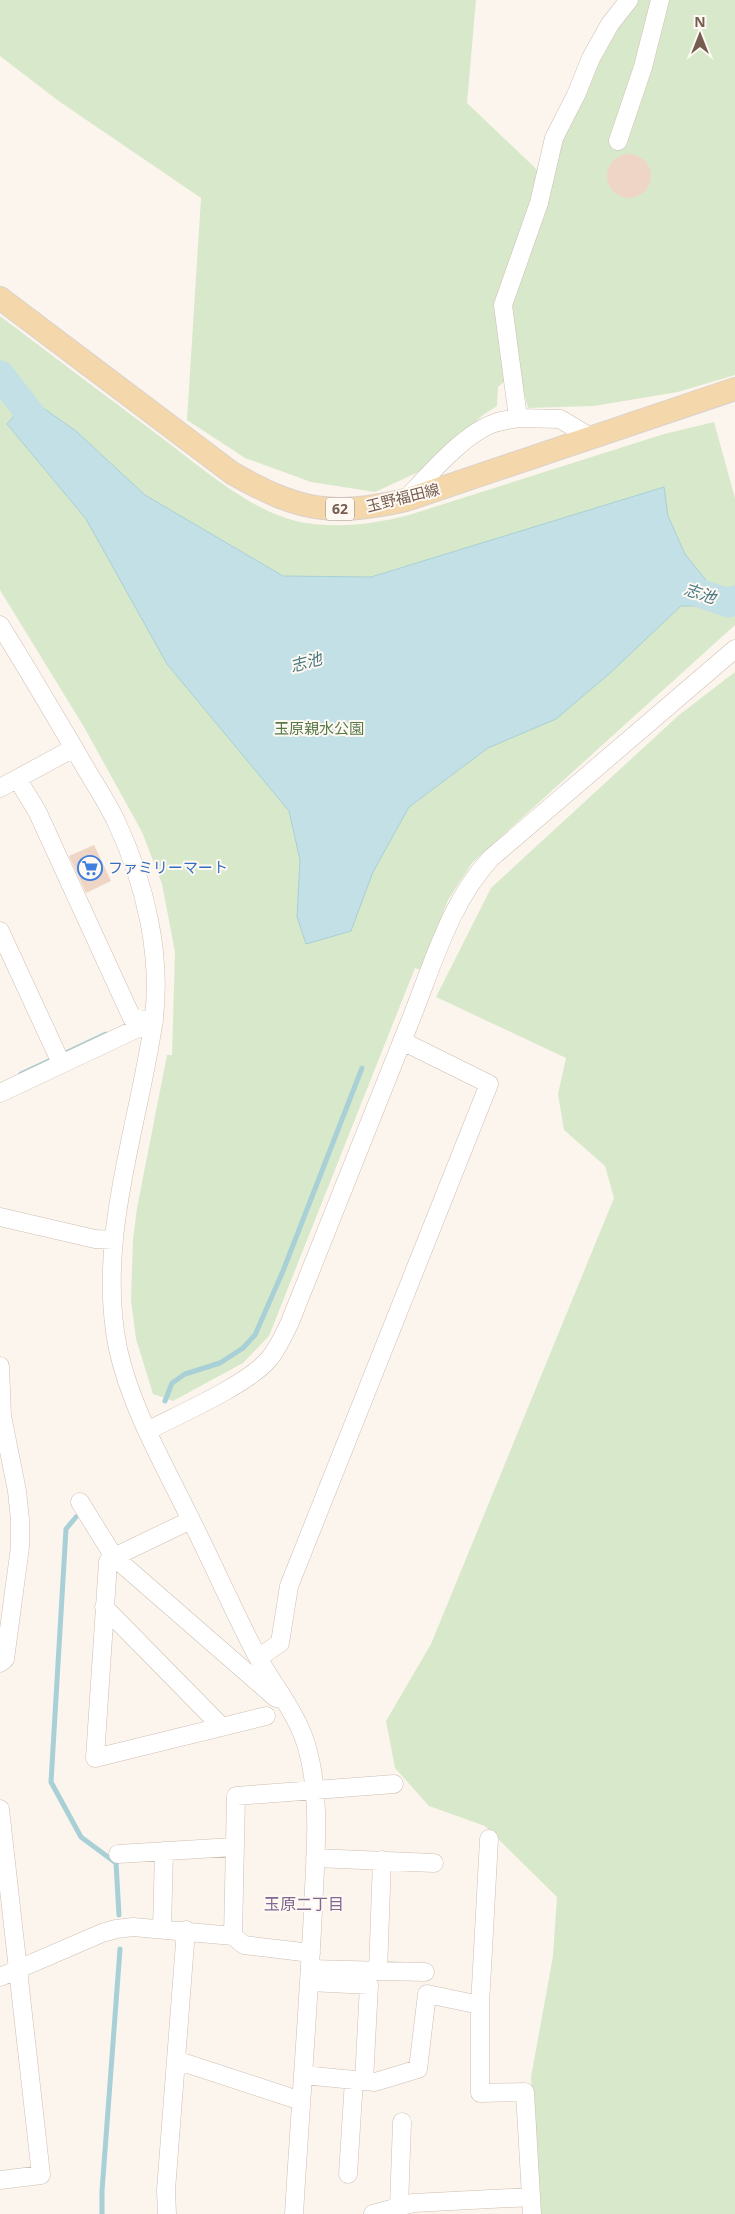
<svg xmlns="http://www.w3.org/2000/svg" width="735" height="2214" font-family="'Noto Sans','Noto Sans JP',sans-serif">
<rect width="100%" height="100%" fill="#fcf5ed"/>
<!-- green -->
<path fill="#d8e9cb" d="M 0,0 L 476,0 L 467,103 L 551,183 L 561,139 L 600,61 L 626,15 L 637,0 L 735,0 L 735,375 L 678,392 L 594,406 L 528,408 L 518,370 L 498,387 L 497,406 L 483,415 L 425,469 L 375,492 L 311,482 L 245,458 L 187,420 L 201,198 L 60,102 L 0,56 Z
M 0,316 C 53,356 106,396 158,435 C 200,466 249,511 300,522 C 339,529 372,524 409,515 L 664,434 L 714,422 L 735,498 L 735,625 L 472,863 L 448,900 L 421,970 L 415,968 L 269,1336 L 243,1363 L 173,1401 L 153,1394 L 136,1339 L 131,1300 L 133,1239 L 137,1208 L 167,1055 L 172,1055 L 175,952 L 162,884 L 142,832 L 84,727 L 0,590 Z
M 735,672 L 735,2214 L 540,2214 L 531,2077 L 553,1956 L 557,1897 L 485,1826 L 429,1806 L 395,1768 L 386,1721 L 431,1644 L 614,1198 L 605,1166 L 564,1130 L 558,1094 L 566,1058 L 436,997 L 491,888 L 679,715 Z"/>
<!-- water -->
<path fill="#c2e0e5" stroke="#a8d0d6" d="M 29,398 L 76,431 L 145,495 L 283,576 L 371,577 L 664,487 L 668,516 L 685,554 L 717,594 L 726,595 L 734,606 L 681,606 L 609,674 L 556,719 L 488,748 L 409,807 L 373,872 L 351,931 L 306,944 L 297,917 L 300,860 L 289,811 L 167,664 L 86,519 L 7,424 Z"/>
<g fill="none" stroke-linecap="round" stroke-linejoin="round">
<!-- stream -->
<path stroke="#a8d0d6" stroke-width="5" d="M 21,1074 L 106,1034
M 165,1401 L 172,1383 L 185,1374 L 220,1363 L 243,1348 L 255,1335 L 283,1271 L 362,1068
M 76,1517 L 66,1529 L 51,1782 L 81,1837 L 116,1863 L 119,1915
M 102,2214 L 102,2191 L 120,1949"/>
<!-- river -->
<path stroke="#c2e0e5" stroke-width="29" d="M 0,375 L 48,437
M 693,591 L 729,603 L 735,600"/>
</g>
<!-- building -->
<path fill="#efd5c6" d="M607 176a22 22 0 1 1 44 0a22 22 0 1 1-44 0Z
M 94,845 L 111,881 L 86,893 L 69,856 Z"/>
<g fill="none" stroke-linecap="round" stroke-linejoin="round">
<defs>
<path id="minor" d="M 618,141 L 643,67 L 660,0
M 592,438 L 560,419 L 518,418 L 503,305 L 539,203 L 554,138 L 576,95 L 591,58 L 610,24 L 629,0
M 406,499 C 427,477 465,432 495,423 C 502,420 510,420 518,418
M 0,625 C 27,668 52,711 78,755 C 90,777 105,798 116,821 C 145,883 163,956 153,1025 C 137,1132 96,1241 118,1349 C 131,1407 161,1459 187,1512 C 211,1559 232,1608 257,1656 C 273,1685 296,1712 306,1744 C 322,1797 315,1857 313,1911 C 308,2012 300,2113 294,2214
M 18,780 L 37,811 L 132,1018 L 154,1021
M 0,788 L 74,748
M 0,931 L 61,1063
M 0,1093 L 153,1021
M 0,1217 L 95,1239 L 113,1240
M 0,1366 L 2,1416 L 17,1491 L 20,1520 L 20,1547 L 5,1659 L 0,1663
M 147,1431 C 180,1414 247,1385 269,1359 C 278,1348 284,1335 290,1322 C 330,1221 370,1120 411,1019 C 433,964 450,902 491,858 L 735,649
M 80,1502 L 114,1557 L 276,1698
M 191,1520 L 114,1557 L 108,1562 L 95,1758 L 266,1716
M 104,1607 L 222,1727
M 258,1658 L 280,1643 L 289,1586 L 489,1084 L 402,1041
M 0,1809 L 41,2175 L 0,2180
M 489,1839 L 480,2005 L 480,2093 L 525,2092 L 532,2214
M 118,1854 L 233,1847
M 315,1858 L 434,1863
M 162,1929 L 164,1851
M 233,1936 L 236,1796 L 394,1784
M 310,1969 L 425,1972
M 378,1971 L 382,1860
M 0,1977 L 102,1933 L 116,1929 L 133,1927 L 233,1936 L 244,1945 L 311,1953
M 309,1982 L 369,1985 L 364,2081
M 176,2060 L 301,2101
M 303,2075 L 375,2082 L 418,2069 L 427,1994 L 480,2005
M 348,2174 L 354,2080
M 399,2207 L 402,2122
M 167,2214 L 166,2190 L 186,1930
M 373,2214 L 413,2203 L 531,2197"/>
<path id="major" d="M 0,298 L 232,473 C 299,511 330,517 406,500 L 735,389"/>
</defs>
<!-- minor casing -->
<use href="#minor" stroke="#cebeb2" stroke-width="19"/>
<!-- major casing -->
<use href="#major" stroke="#d9d2ce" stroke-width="24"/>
<!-- minor -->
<use href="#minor" stroke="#fff" stroke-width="18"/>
<!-- major -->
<use href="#major" stroke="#f4d7ab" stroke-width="22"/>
</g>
<!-- icons -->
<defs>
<symbol id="supermarket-ring" viewBox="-11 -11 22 22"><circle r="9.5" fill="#fef9f3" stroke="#3f7fe0" stroke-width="1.5"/><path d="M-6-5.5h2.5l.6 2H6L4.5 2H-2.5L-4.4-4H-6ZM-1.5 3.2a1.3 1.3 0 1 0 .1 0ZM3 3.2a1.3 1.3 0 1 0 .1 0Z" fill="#3f7fe0"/></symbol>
</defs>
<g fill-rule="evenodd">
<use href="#supermarket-ring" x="76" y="854" width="28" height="28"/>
</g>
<g text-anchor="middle" stroke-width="4" stroke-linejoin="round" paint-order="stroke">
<!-- shield labels -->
<rect fill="#fef9f3" stroke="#9f8c81" stroke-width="1" x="326" y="497.5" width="28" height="23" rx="4"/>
<g font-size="14" font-weight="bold" fill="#765d50">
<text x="340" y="514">62</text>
</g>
<!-- street labels -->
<g font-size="15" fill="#765d50" stroke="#fef9f3">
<text transform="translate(403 498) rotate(-14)" y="5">玉野福田線</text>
</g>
<!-- park labels -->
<g font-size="15" fill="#587a49" stroke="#fef9f3">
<text x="319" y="734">玉原親水公園</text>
</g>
<!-- shop labels -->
<g font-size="15" fill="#366cbe" stroke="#fef9f3" text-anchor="start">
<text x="108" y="873">ファミリーマート</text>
</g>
<!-- water labels -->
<g font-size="16" font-style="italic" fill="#477880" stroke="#fef9f3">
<text transform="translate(700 593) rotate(18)" y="6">志池</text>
<text transform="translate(306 662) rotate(-15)" y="6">志池</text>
</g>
<!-- neighbourhood labels -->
<g font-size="16" fill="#826891" stroke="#fef9f3">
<text x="304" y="1910">玉原二丁目</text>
</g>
</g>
<!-- north arrow -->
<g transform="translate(700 35)" stroke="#fef9f3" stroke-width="4" paint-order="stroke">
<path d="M0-4L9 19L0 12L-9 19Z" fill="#765d50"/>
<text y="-8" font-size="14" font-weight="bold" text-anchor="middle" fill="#765d50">N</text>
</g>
</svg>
